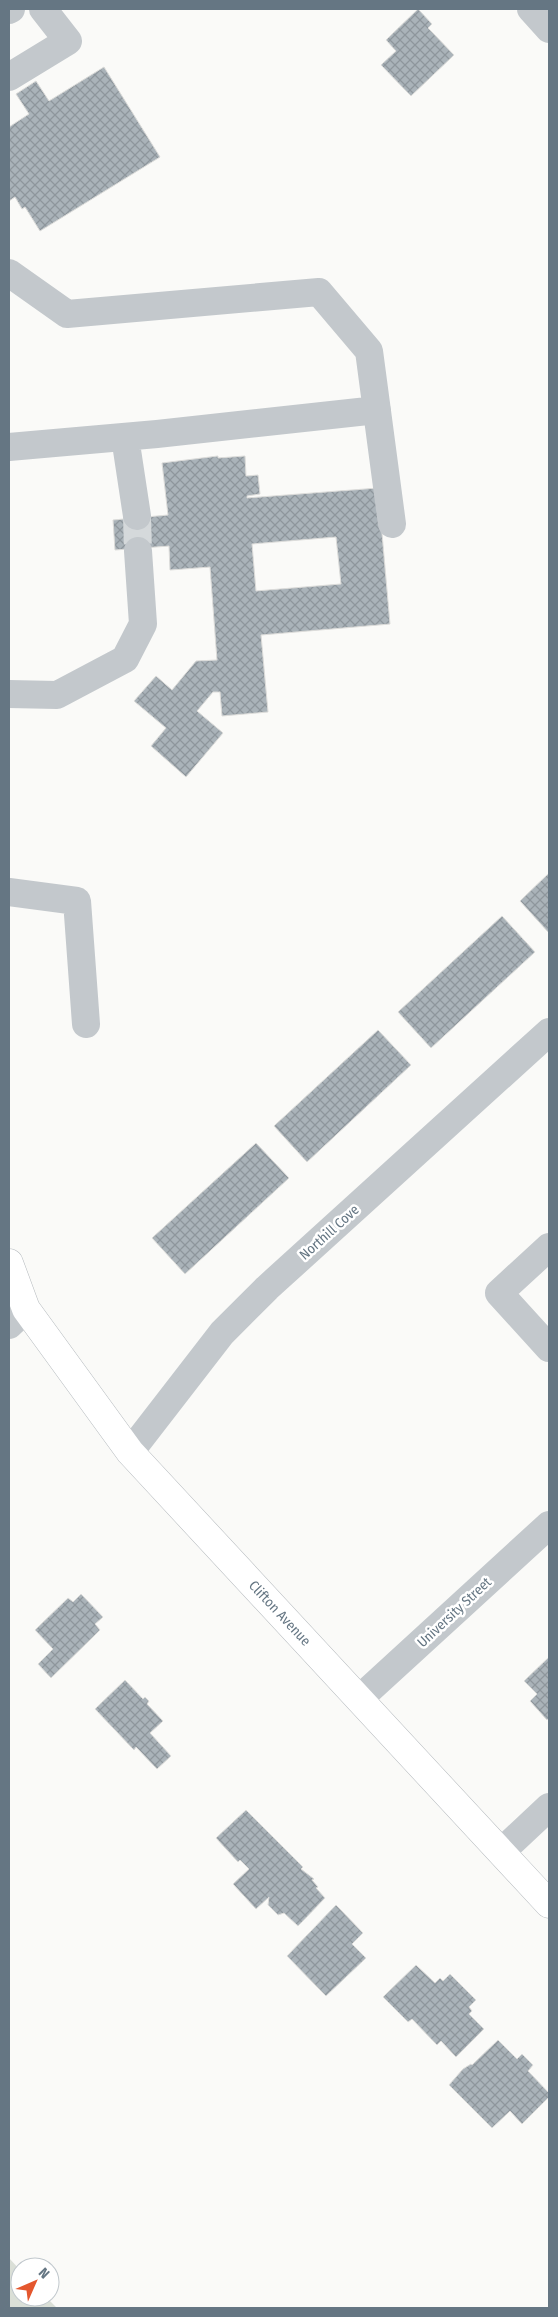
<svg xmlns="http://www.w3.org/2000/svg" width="558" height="2317" font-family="'Fira Sans Condensed',sans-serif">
<defs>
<pattern id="building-cross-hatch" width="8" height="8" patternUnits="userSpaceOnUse" patternTransform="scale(1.25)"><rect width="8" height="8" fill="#aab3b9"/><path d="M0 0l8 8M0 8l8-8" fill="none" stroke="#8e969c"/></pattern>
</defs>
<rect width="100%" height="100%" fill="#fafaf8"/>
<!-- green -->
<path fill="#dadfd7" d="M 9,2258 L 20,2270 L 20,2297 L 46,2297 L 57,2308 L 9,2308 Z"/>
<!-- building -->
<path fill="url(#building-cross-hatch)" stroke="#dcdcda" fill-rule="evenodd" d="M 418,9 L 432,24 L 428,28 L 454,55 L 411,96 L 381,65 L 396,51 L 386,40 Z
M 104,67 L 160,157 L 40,231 L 25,207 L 22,209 L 15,197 L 9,201 L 9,127 L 29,114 L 16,94 L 36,81 L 49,101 Z
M 218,456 L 218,458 L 245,456 L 246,476 L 258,475 L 260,494 L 247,496 L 247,498 L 378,488 L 390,624 L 261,635 L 268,712 L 222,716 L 220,692 L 213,692 L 197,711 L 223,733 L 186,777 L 151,746 L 166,728 L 134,701 L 156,676 L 172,690 L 196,661 L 217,660 L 210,567 L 170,570 L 169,546 L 115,550 L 113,520 L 168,515 L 162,463 ZM 336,537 L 341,584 L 256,591 L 252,544 Z
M 549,873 L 549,933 L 520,901 Z
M 502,916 L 535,952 L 431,1048 L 398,1012 Z
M 378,1030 L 411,1065 L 307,1162 L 274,1126 Z
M 256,1143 L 289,1178 L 185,1274 L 152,1238 Z
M 81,1594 L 103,1617 L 95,1624 L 100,1630 L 51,1678 L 38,1664 L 53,1649 L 35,1630 L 68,1598 L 73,1602 Z
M 549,1657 L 549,1718 L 547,1720 L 530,1701 L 537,1694 L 524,1681 Z
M 125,1680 L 143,1699 L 145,1697 L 149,1701 L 147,1704 L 163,1721 L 150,1733 L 171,1756 L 157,1769 L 136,1747 L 134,1750 L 95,1709 Z
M 246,1810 L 303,1867 L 301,1869 L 314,1879 L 312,1880 L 318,1887 L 316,1888 L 325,1898 L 298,1926 L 284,1913 L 278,1915 L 268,1905 L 269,1897 L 256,1909 L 233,1884 L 249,1869 L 240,1860 L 238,1862 L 216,1838 Z
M 336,1905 L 363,1933 L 352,1944 L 366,1958 L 326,1996 L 287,1956 Z
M 416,1965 L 435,1983 L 440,1978 L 443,1981 L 450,1974 L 476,2000 L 469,2007 L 472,2011 L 469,2014 L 484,2029 L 456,2057 L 441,2041 L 437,2045 L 412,2019 L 408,2022 L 383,1997 Z
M 498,2040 L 517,2059 L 522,2054 L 533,2065 L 528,2071 L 549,2093 L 549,2097 L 522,2124 L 510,2111 L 492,2128 L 449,2085 L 463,2069 L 471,2064 L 472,2065 Z"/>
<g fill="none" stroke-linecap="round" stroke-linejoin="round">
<!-- minor-tunnel -->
<path stroke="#d5d9db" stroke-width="28" stroke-dasharray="28 14" stroke-linecap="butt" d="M 137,516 L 138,551"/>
<defs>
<path id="major" d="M 9,1263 L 26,1309 L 130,1452 L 549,1904"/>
</defs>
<!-- major casing -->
<use href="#major" stroke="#b5babe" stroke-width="29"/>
<!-- minor -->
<path stroke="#c3c8cc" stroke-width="28" d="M 531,9 L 549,29
M 9,10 L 11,9
M 9,77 L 68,41 L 43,9
M 9,273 L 67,314 L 319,292 L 369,351 L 392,524
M 125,437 L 137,516
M 9,447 L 157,434 L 377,410
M 9,694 L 57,695 L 125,659 L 143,624 L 138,551
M 9,892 L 77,901 L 86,1024
M 549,1247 L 499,1293 L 549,1348
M 9,1325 L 26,1309
M 130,1452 L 222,1333 L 267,1288 L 549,1032
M 359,1699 L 549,1525
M 501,1852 L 549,1807"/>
<!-- major -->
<use href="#major" stroke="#fff" stroke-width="28"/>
</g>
<g text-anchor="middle" stroke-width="5" stroke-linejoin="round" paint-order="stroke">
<!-- street labels -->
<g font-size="14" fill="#657683" stroke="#fff">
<text transform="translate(329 1232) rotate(-42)" y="5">Northill Cove</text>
<text transform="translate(454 1612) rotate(-43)" y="5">University Street</text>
<text transform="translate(280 1613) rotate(47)" y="5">Clifton Avenue</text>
</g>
</g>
<!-- border -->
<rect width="558" height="2317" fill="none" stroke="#657683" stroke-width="20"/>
<!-- north arrow -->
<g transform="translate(35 2282) rotate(45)"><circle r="24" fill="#ffffff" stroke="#c1c8cd"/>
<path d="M0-4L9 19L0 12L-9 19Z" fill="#e4572e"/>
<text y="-8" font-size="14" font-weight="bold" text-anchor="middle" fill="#657683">N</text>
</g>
</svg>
